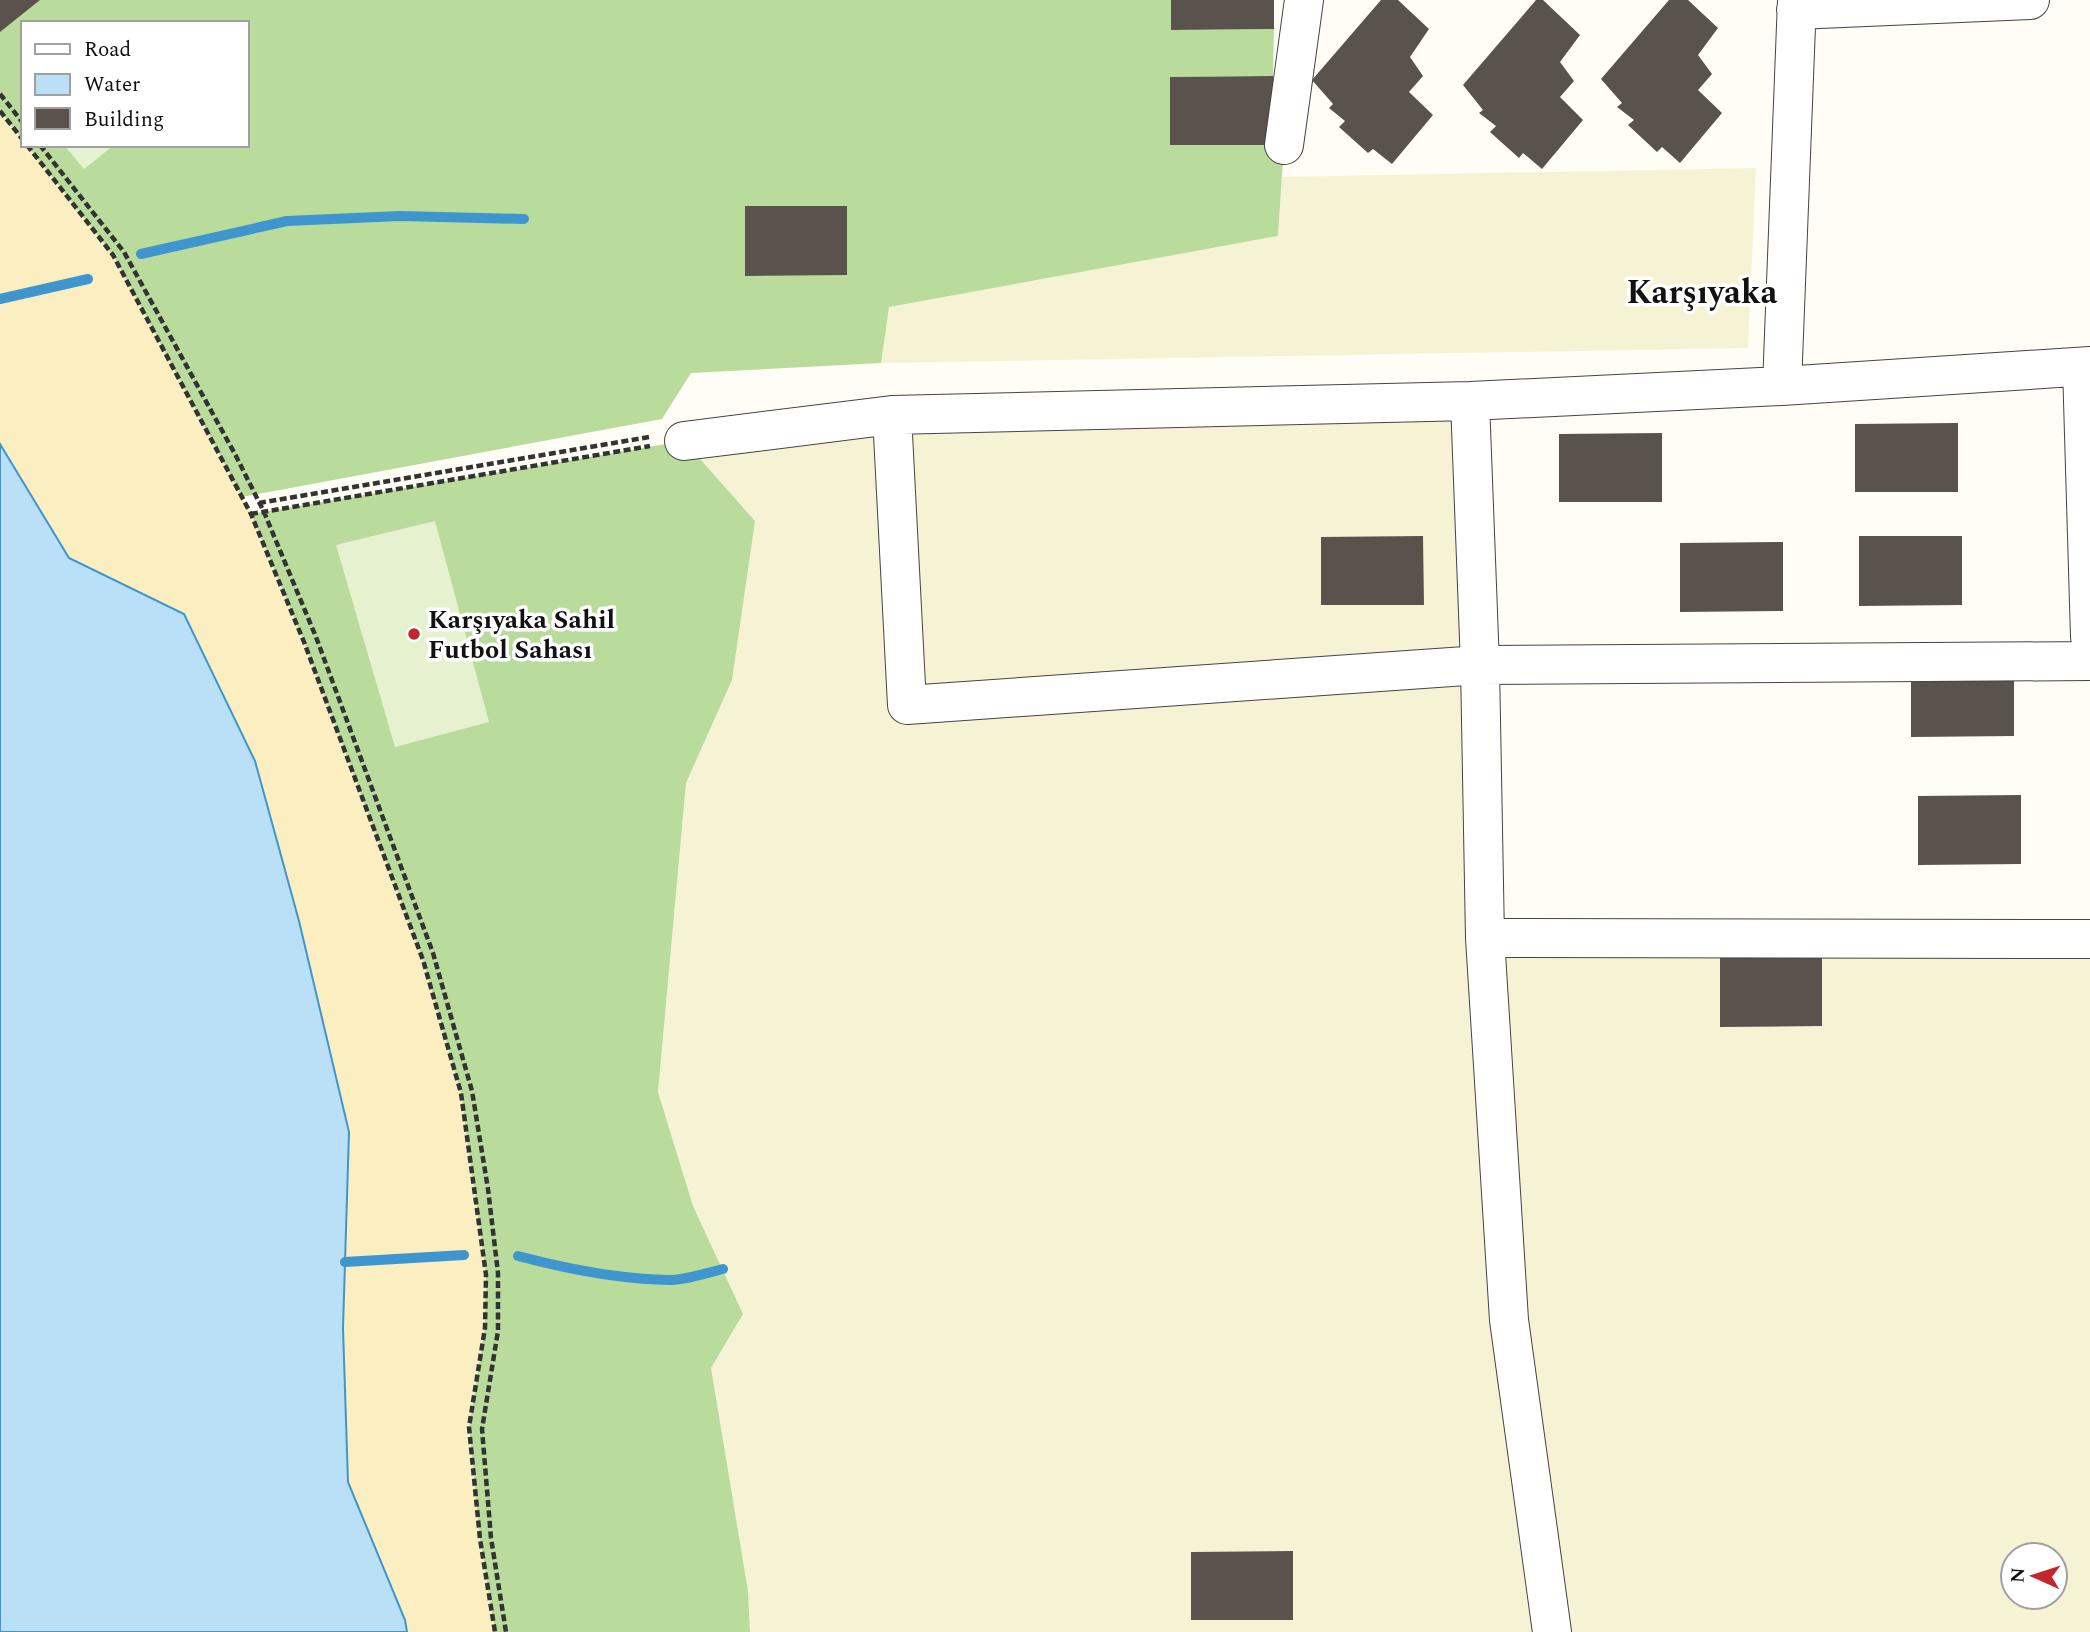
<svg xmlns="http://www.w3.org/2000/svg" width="2090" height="1632" font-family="Spectral,serif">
<rect width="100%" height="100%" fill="#fffdf5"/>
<!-- farmland -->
<path fill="#f6f3d4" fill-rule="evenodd" d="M 1756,168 L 1748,348 L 881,363 L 888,307 L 1278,236 L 1282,177 Z
M 1470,401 L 1485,938 L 2090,939 L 2090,1632 L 750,1632 L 748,1591 L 710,1368 L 743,1314 L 693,1206 L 658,1092 L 686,783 L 732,680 L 684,441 ZM 2013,1555 L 2055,1555 L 2055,1597 L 2013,1597 Z"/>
<!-- forest -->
<path fill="#b9dc9c" d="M 0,0 L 1171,0 L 1172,30 L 1274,29 L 1273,76 L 1170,77 L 1170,145 L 1284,145 L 1278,236 L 889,307 L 881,363 L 691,373 L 662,419 L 242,497 L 113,255 L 27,145 L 247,145 L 247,23 L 23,23 L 23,140 L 0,111 Z
M 684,441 L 755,521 L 732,680 L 686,783 L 658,1092 L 693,1206 L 743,1314 L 711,1368 L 748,1591 L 750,1632 L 495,1632 L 480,1539 L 469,1427 L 484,1328 L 486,1275 L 304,642 L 251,514 Z"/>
<!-- sand -->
<path fill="#fbeec1" d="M 0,111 L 23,140 L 23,145 L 27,145 L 113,255 L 251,514 L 304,642 L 423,960 L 461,1093 L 486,1275 L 485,1328 L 469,1427 L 480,1539 L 495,1632 L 407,1632 L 405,1620 L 348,1482 L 343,1328 L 349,1132 L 184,614 L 69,558 L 0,444 Z"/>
<!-- pitch -->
<path fill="#e6f2cf" d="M 64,145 L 114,145 L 84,169 Z
M 435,521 L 489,722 L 395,747 L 336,545 Z"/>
<!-- water -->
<path fill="#b9e0f7" stroke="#3f96cf" stroke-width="2" d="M 0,444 L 69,558 L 184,614 L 255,761 L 299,921 L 349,1132 L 343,1328 L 348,1482 L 405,1620 L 407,1632 L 0,1632 Z"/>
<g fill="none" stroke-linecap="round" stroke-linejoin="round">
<!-- stream -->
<path stroke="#3f96cf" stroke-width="10" d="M 141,254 L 287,221 L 400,216 L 524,219
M 0,299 L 88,279
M 518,1256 C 567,1269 618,1279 669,1280 C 686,1280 706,1273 723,1269
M 345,1262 L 464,1255"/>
</g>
<!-- building -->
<path fill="#5a524d" d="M 0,0 L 40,0 L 0,32 Z
M 1171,0 L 1274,0 L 1274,29 L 1171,30 Z
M 1381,0 L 1398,0 L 1429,29 L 1410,57 L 1423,76 L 1409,92 L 1433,115 L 1392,164 L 1373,149 L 1368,153 L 1339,127 L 1345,121 L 1329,108 L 1333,104 L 1312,80 Z
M 1536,0 L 1543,0 L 1580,35 L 1560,62 L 1574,81 L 1560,97 L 1583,120 L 1542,169 L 1523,153 L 1519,158 L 1490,132 L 1496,126 L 1479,113 L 1483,110 L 1463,85 Z
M 1669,0 L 1688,0 L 1718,28 L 1698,55 L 1712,74 L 1698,90 L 1722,113 L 1680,163 L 1662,147 L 1657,152 L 1628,125 L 1634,120 L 1617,107 L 1622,103 L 1601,79 Z
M 1273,76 L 1273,145 L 1170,145 L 1170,77 Z
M 745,206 L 847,206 L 847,275 L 745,276 Z
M 1958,423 L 1958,492 L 1855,492 L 1855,424 Z
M 1662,433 L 1662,502 L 1559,502 L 1559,434 Z
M 1423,536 L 1424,605 L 1321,605 L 1321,537 Z
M 1859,536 L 1962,536 L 1962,605 L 1859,606 Z
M 1783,542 L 1783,611 L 1680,612 L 1680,543 Z
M 1911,668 L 2014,668 L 2014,736 L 1911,737 Z
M 2021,795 L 2021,864 L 1918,865 L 1918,796 Z
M 1822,957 L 1822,1026 L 1720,1027 L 1720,958 Z
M 1293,1551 L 1293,1620 L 1191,1620 L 1191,1552 Z"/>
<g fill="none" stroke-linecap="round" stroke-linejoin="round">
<defs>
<path id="street" d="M 1796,10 L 2030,0
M 1284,145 L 1304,0
M 2082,367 L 2090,637
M 1782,386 L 1797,0
M 1470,401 L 1480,665 L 1485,938 L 1509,1320 L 1552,1632
M 892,415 L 907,705 L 1480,665 L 2090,661
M 684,441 L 892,415 L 1470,401 L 1782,386 L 2090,366
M 1485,938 L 2090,939"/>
</defs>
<!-- street casing -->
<use href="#street" stroke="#444" stroke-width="40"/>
<!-- path -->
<path stroke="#333" stroke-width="4.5" stroke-dasharray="7 3.5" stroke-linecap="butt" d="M 0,94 L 23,123
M 0,111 L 23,140
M 27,145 L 113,255 L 251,514 L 304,642 L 423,960 L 461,1093 L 486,1275 L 485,1328 L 469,1427 L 480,1539 L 495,1632
M 40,145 L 124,252 L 236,456 L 264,512 L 316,637 L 433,953 L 472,1091 L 488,1189 L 498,1273 L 498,1331 L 482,1429 L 491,1538 L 506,1632
M 259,503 L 649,437
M 251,514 L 650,446"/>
<!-- street -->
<use href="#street" stroke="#fff" stroke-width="38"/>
</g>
<!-- markers -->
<circle fill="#c4262e" stroke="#fff" stroke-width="2.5" cx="414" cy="634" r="7"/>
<g text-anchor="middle" stroke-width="7" stroke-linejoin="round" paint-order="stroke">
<!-- poi labels -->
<g font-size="26" font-weight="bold" fill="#111" stroke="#fff" text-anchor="start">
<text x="428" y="628">Karşıyaka Sahil<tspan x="428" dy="30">Futbol Sahası</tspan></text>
</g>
<!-- district labels -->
<g font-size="33" font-weight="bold" fill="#111" stroke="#fff">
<text x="1702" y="303">Karşıyaka</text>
</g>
</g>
<!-- legend -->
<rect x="21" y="21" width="228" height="126" fill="#ffffff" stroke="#a0a0a0" stroke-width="2"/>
<rect x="35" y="44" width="35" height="10" fill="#ffffff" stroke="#a0a0a0" stroke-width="2"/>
<text x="84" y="56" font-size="21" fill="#111111">Road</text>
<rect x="35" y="74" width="35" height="21" fill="#b9e0f7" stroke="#a0a0a0" stroke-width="2"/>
<text x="84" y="91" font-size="21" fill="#111111">Water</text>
<rect x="35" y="108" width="35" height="21" fill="#5a524d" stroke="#a0a0a0" stroke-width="2"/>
<text x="84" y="126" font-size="21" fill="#111111">Building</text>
<!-- north arrow -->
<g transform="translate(2034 1576) rotate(273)"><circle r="33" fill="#ffffff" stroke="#a0a0a0" stroke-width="2"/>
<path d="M0-5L12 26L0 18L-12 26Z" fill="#c4262e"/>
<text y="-10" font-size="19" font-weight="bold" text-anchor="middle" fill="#111111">N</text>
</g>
</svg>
